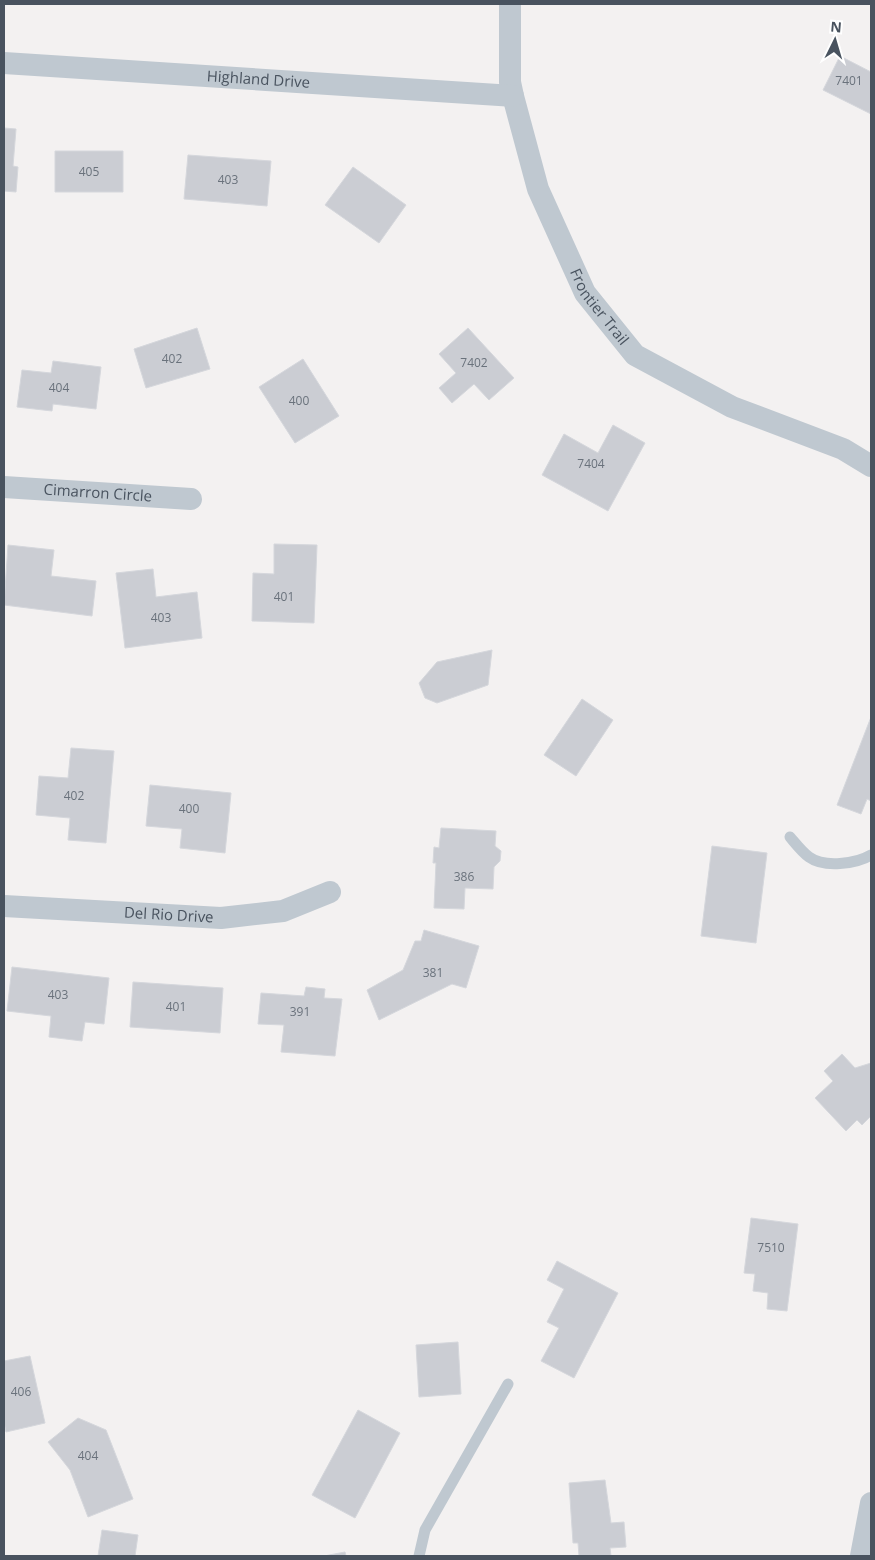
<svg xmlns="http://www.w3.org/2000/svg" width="875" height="1560" font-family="'Open Sans',sans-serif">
<rect width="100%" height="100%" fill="#f3f1f1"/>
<!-- building -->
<path fill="#cbcdd3" stroke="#d5d7dc" d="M 840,56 L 871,72 L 871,114 L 823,90 Z
M 4,128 L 16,129 L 13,166 L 18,167 L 16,192 L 4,191 Z
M 55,151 L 123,151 L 123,192 L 55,192 Z
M 188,155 L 271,161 L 267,206 L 184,199 Z
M 353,167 L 406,205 L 379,243 L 325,205 Z
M 197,328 L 210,369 L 146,388 L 134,349 Z
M 468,328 L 514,378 L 489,400 L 474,384 L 452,403 L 439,388 L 456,373 L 439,354 Z
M 303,359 L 339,416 L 295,443 L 259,387 Z
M 53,361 L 101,367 L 96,409 L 53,404 L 52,411 L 17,407 L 22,370 L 51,373 Z
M 613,425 L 645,443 L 608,511 L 542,475 L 564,434 L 598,453 Z
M 274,544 L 317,545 L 314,623 L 252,621 L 253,573 L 274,574 Z
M 8,545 L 54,550 L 51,576 L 96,581 L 92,616 L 4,605 Z
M 153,569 L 156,597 L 197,592 L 202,638 L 125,648 L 116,573 Z
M 492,650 L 488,685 L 437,703 L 425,698 L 419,683 L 437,662 Z
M 582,699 L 613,720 L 576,776 L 544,755 Z
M 871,717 L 871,801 L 867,799 L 861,814 L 837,805 Z
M 71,748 L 114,751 L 106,843 L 68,840 L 70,818 L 36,815 L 39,776 L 68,778 Z
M 150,785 L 231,793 L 225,853 L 180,848 L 182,829 L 146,826 Z
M 441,828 L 496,831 L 495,846 L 501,851 L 500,861 L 494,867 L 493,889 L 465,888 L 464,909 L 434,908 L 436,863 L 433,863 L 434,847 L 439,848 Z
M 712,846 L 767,853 L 756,943 L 701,936 Z
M 424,930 L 479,946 L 466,988 L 452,984 L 379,1020 L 367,990 L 403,970 L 415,941 L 421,941 Z
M 12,967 L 109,978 L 104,1024 L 85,1022 L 82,1041 L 49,1037 L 51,1016 L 7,1011 Z
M 133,982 L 223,988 L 220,1033 L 130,1027 Z
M 306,987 L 325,989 L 324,998 L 342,999 L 335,1056 L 281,1052 L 284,1025 L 258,1024 L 261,993 L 304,996 Z
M 842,1054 L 855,1068 L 871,1063 L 871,1116 L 862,1125 L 857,1120 L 846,1131 L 815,1098 L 833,1081 L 824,1071 Z
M 751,1218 L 798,1224 L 787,1311 L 767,1309 L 768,1293 L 753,1291 L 755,1274 L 744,1273 Z
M 557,1261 L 618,1293 L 574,1378 L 541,1361 L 559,1328 L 547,1322 L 564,1289 L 547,1280 Z
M 458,1342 L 461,1394 L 419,1397 L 416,1345 Z
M 30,1356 L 45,1423 L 6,1432 L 4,1422 L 4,1361 Z
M 358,1410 L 400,1433 L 355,1518 L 312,1495 Z
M 78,1418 L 106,1430 L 133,1499 L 88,1517 L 70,1470 L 48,1442 Z
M 605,1480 L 611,1523 L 624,1522 L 626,1547 L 610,1548 L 611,1556 L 579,1556 L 578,1543 L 573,1543 L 569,1483 Z
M 102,1530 L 138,1535 L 135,1556 L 98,1556 Z
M 345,1552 L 346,1556 L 324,1556 Z"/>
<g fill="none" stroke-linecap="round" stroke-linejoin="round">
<!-- service -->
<path stroke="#bfc8d0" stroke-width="11" d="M 790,837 C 796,844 802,852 809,857 C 824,868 856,864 871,855
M 419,1556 L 425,1530 L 508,1384"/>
<!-- minor -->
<g stroke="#bfc8d0" stroke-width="22">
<path id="s1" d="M 510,4 L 510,82 L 513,96 L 538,189 L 585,293 L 635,355 L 732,407 L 843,449 L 871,466"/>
<path id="s2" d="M 4,63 L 513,96"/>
<path id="s3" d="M 4,487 L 191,499"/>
<path id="s4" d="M 4,906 L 221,918 L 283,911 L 330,892"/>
<path d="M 861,1556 L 871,1503"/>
</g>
</g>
<g text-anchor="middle" stroke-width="4" stroke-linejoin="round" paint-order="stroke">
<!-- number labels -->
<g font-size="12" fill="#6a727c">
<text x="849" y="85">7401</text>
<text x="89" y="176">405</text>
<text x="228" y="184">403</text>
<text x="172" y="363">402</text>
<text x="474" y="367">7402</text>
<text x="59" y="392">404</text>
<text x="299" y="405">400</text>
<text x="591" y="468">7404</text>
<text x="284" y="601">401</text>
<text x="161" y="622">403</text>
<text x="74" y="800">402</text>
<text x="189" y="813">400</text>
<text x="464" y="881">386</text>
<text x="433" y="977">381</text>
<text x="58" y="999">403</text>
<text x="176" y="1011">401</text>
<text x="300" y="1016">391</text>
<text x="771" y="1252">7510</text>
<text x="21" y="1396">406</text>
<text x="88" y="1460">404</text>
</g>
<!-- street labels -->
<g font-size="15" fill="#49535f" stroke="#fff">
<text dy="5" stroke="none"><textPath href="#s2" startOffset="255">Highland Drive</textPath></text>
<text dy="5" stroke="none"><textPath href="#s1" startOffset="322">Frontier Trail</textPath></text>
<text dy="5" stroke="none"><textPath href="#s3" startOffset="94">Cimarron Circle</textPath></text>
<text dy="5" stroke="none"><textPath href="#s4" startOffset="165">Del Rio Drive</textPath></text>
</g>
</g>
<!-- border -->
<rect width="875" height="1560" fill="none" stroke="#49535f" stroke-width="10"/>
<!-- north arrow -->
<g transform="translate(835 40) rotate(5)" stroke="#ffffff" stroke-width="4" paint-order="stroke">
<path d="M0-4L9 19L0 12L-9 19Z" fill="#49535f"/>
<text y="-8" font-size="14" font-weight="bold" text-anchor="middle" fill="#49535f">N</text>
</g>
</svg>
